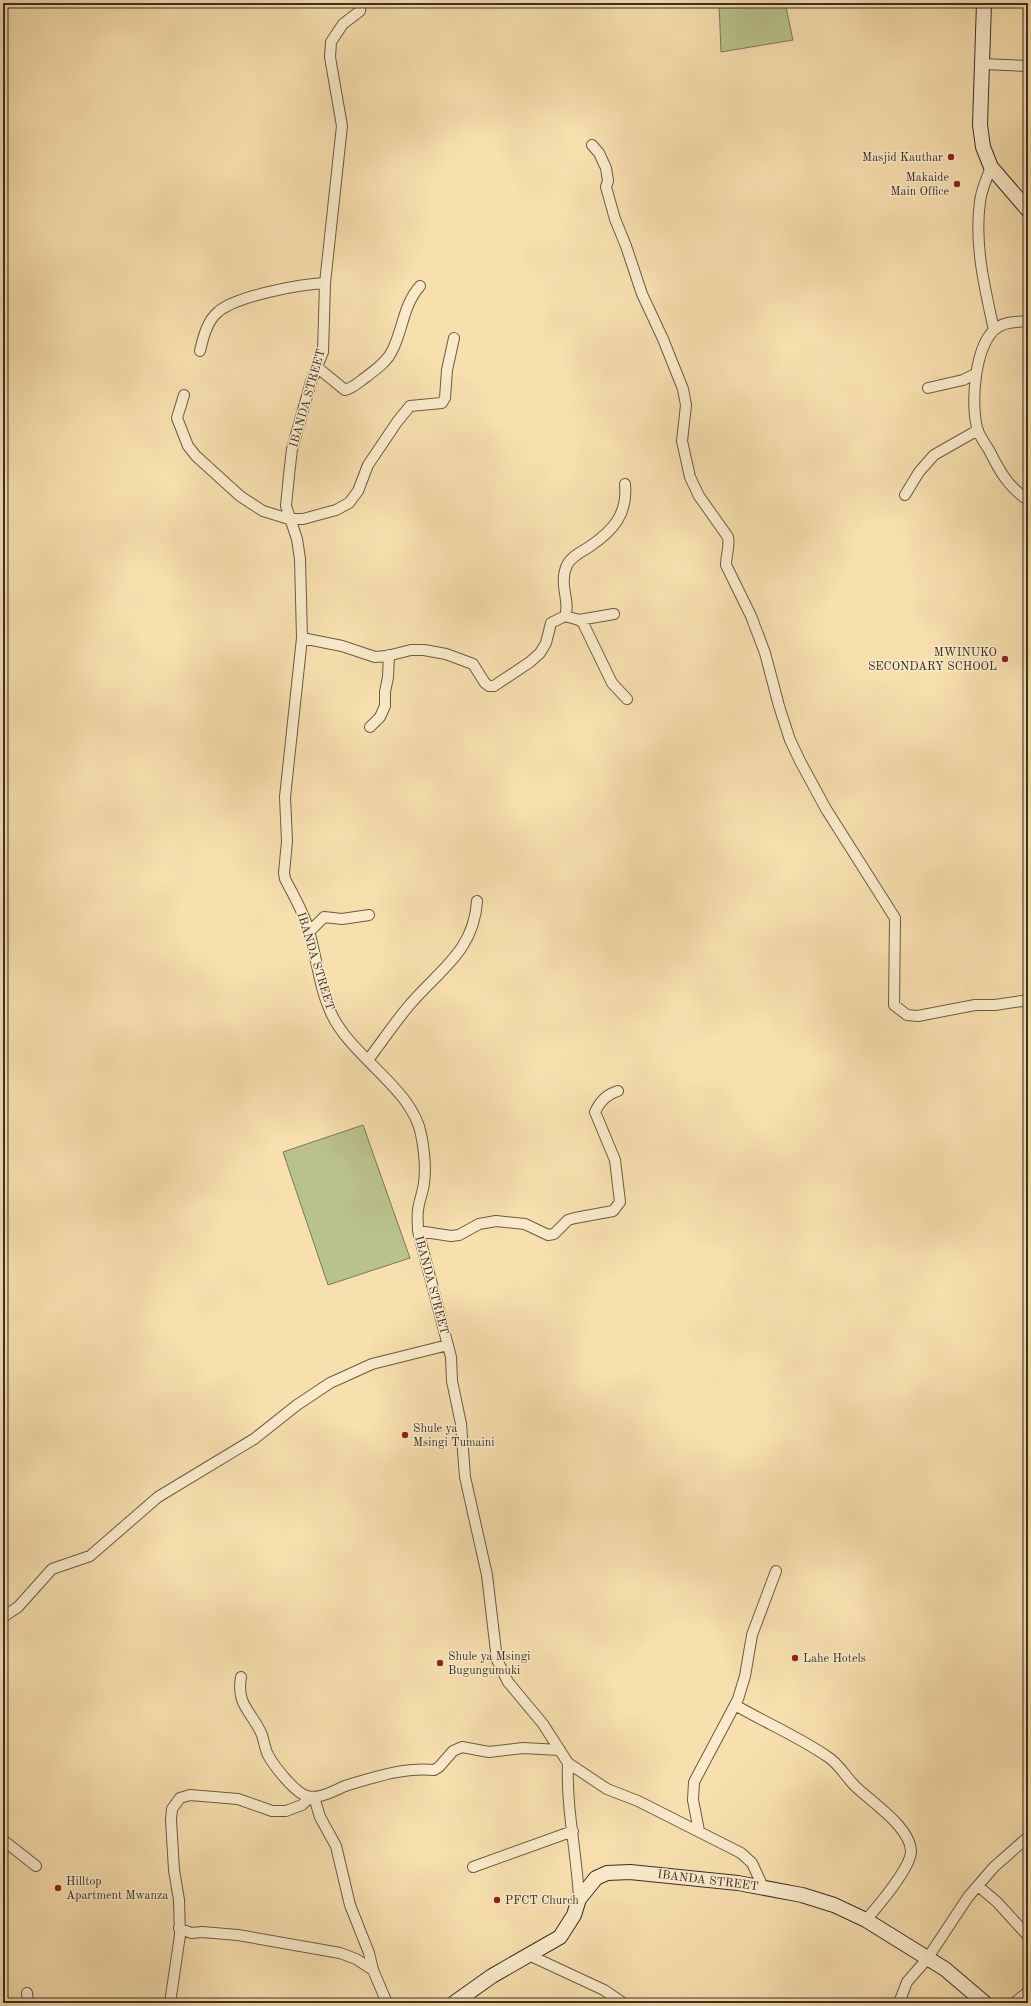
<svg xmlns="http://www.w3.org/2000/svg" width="1031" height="2006" font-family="'Old Standard TT',serif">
<rect width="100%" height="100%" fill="#f7dfae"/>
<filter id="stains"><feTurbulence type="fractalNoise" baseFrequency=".005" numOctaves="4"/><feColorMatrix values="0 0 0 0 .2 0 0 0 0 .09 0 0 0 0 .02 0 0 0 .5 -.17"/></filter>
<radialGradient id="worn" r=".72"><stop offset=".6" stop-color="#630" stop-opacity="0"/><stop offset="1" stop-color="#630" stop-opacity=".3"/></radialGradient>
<!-- green -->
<path fill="#bac28c" stroke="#7a7958" d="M 719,3 L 785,3 L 793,40 L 721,52 Z
M 363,1125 L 410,1258 L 328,1285 L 283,1152 Z"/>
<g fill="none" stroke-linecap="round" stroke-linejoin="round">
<defs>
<path id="street" d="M 361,3 L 360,11 L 343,24 L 331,42 L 330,57 L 342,126 L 325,283 L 323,352 L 311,382 L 292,449 L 289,475 L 286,506 L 297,539 L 300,559 L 302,638 L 285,797 L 287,841 L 284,873 L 285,879 C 294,896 304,913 309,931 C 317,959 319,987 331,1013 C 351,1057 412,1088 421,1134 C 424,1149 426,1168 424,1183 C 423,1192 419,1201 418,1210 C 417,1216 418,1224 418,1231 L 451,1357 L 452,1381 L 461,1424 L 465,1477 L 487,1575 L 497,1660 L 508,1682 L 543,1724 L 568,1763 L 607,1789 L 638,1801 L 741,1853 L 752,1863 L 763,1887
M 982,64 L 1028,66
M 592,145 L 599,153 L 606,168 L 608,181 L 606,187 L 615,219 L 626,246 L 642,294 L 663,339 L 683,389 L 686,405 L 682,441 L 690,477 L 699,496 L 728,537 C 730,546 726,556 726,565 L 751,616 L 765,653 L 779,706 L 790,740 L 800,761 L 826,809 L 895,918 L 894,1005 L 907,1015 L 918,1016 L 975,1005 L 995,1005 L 1028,1000
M 991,167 C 987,178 981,190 980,202 C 974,245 985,289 994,330
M 1028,321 C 1018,322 1007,321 998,327 C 974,342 970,407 978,431 C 981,438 985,444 989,450 C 999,470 1008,487 1028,500
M 200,351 C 203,338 207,321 218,312 C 236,296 301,284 325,283
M 318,368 L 345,390 C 353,388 359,382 366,377 C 375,370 387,362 392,351 C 403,330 403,305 420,286
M 928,388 L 963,380 L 975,374
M 184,395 L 177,418 L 188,446 L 196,456 L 240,496 L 263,511 L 289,519 L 303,519 L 336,510 L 349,503 L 358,491 L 368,465 L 397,422 L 410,406 L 442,403 L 445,398 L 447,370 L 454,338
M 905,495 L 919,472 L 934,455 L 978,430
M 565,616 L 579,620 L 583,623 L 612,683 L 627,699
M 579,620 L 614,614
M 302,638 L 342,646 L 375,657 L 387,656 L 411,650 L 424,650 L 446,654 L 473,664 L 485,683 L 489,686 L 494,686 L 530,662 L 540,653 L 546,643 L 551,623 L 565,616 C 571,602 558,585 567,565 C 572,556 581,552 589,547 C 613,531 628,514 625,484
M 370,727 L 380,717 L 385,706 L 385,692 L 388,677 L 389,655
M 309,932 L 324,917 L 342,919 L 369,915
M 368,1060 C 381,1043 393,1025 407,1008 C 436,972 474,953 477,901
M 418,1231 L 451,1236 L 459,1235 L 479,1224 L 496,1221 L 525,1224 L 548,1235 L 554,1234 L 568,1220 L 575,1218 L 613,1211 L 620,1202 L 615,1160 L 595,1112 C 600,1101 607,1094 618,1091
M 3,1617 L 18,1607 L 52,1569 L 90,1556 L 158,1497 L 254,1439 L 297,1405 L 330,1383 L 372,1364 L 448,1345
M 241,1677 C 236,1706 252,1711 262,1735 C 264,1741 265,1749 268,1755 C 274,1766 295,1793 307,1796 C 320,1800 336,1789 348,1785 C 375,1777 405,1767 434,1770 L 439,1767 L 453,1751 L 462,1747 L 489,1752 L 523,1748 L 560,1750
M 735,1705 C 766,1723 799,1737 828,1757 C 840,1765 845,1776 855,1786 C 871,1802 911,1827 911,1852 C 910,1869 877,1907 866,1920
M 568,1763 C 566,1809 577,1854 579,1899
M 314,1797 L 320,1817 L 336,1846 L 350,1905 L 369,1953 L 373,1970 L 387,2003
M 699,1831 L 693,1800 L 694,1782 L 738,1699 L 745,1676 L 752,1635 L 776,1571
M 3,1840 L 36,1866
M 473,1867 L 573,1831
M 978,1886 L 997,1902 L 1028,1936
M 179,1928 L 191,1933 L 202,1932 L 238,1935 L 340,1953 L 356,1959 L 373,1970
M 531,1953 L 533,1957 L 604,1990 L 623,2003
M 27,1993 L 28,2003
M 170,2003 L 180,1935 L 179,1900 L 174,1870 L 171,1820 L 172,1809 L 180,1798 L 190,1795 L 238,1799 L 272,1811 L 286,1811 L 302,1805 L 310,1797
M 899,2003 L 907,1982 L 927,1959 L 968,1897 L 994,1867 L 1028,1837
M 1014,2003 L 1028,1992"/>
<path id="secondary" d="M 984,3 L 980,125 L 983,147 L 991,167 L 1028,210
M 454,2003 L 492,1976 L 560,1937 L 574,1915 L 579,1899 L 596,1878 L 607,1873 L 630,1872 L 738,1883 L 802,1895 L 834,1905 L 866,1920 L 945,1969 L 985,2003"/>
</defs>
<!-- street casing -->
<use href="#street" stroke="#685c47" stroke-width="12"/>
<!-- secondary casing -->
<use href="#secondary" stroke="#393025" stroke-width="16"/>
<!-- street -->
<use href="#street" stroke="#faeaca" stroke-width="10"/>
<!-- secondary -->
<use href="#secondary" stroke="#faeaca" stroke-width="14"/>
</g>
<!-- markers -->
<g fill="#8f2418" stroke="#faeaca" stroke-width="1.5">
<circle cx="951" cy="157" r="4"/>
<circle cx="957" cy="184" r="4"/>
<circle cx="1005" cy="659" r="4"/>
<circle cx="405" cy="1435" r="4"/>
<circle cx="795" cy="1658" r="4"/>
<circle cx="440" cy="1663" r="4"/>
<circle cx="58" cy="1888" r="4"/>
<circle cx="497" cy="1900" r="4"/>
</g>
<g text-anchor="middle" stroke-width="3" stroke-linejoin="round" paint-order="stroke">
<!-- poi labels -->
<g font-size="12" fill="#393025" stroke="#faeaca" text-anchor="start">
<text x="943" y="161" text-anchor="end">Masjid Kauthar</text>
<text x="949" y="181" text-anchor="end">Makaide<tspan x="949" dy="14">Main Office</tspan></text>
<text x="997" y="656" text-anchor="end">MWINUKO<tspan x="997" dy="14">SECONDARY SCHOOL</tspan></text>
<text x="413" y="1432">Shule ya<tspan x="413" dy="14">Msingi Tumaini</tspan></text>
<text x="448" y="1660">Shule ya Msingi<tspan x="448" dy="14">Bugungumuki</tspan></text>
<text x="803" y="1662">Lahe Hotels</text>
<text x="66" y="1885">Hilltop<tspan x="66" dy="14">Apartment Mwanza</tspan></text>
<text x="505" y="1904">PFCT Church</text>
</g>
<!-- street labels -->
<g font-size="12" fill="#393025" stroke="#faeaca">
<text transform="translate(307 398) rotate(-74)" y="4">IBANDA STREET</text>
<text transform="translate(316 961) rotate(73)" y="4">IBANDA STREET</text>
<text transform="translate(432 1285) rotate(75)" y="4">IBANDA STREET</text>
<text transform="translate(708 1880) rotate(7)" y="4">IBANDA STREET</text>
</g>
</g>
<!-- margin -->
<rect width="1031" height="2006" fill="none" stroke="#f7dfae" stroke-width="16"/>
<rect x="4" y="4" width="1023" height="1998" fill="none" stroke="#393025" stroke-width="2"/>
<rect x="8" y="8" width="1015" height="1990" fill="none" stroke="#393025"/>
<rect width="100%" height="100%" filter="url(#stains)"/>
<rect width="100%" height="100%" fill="url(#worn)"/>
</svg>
